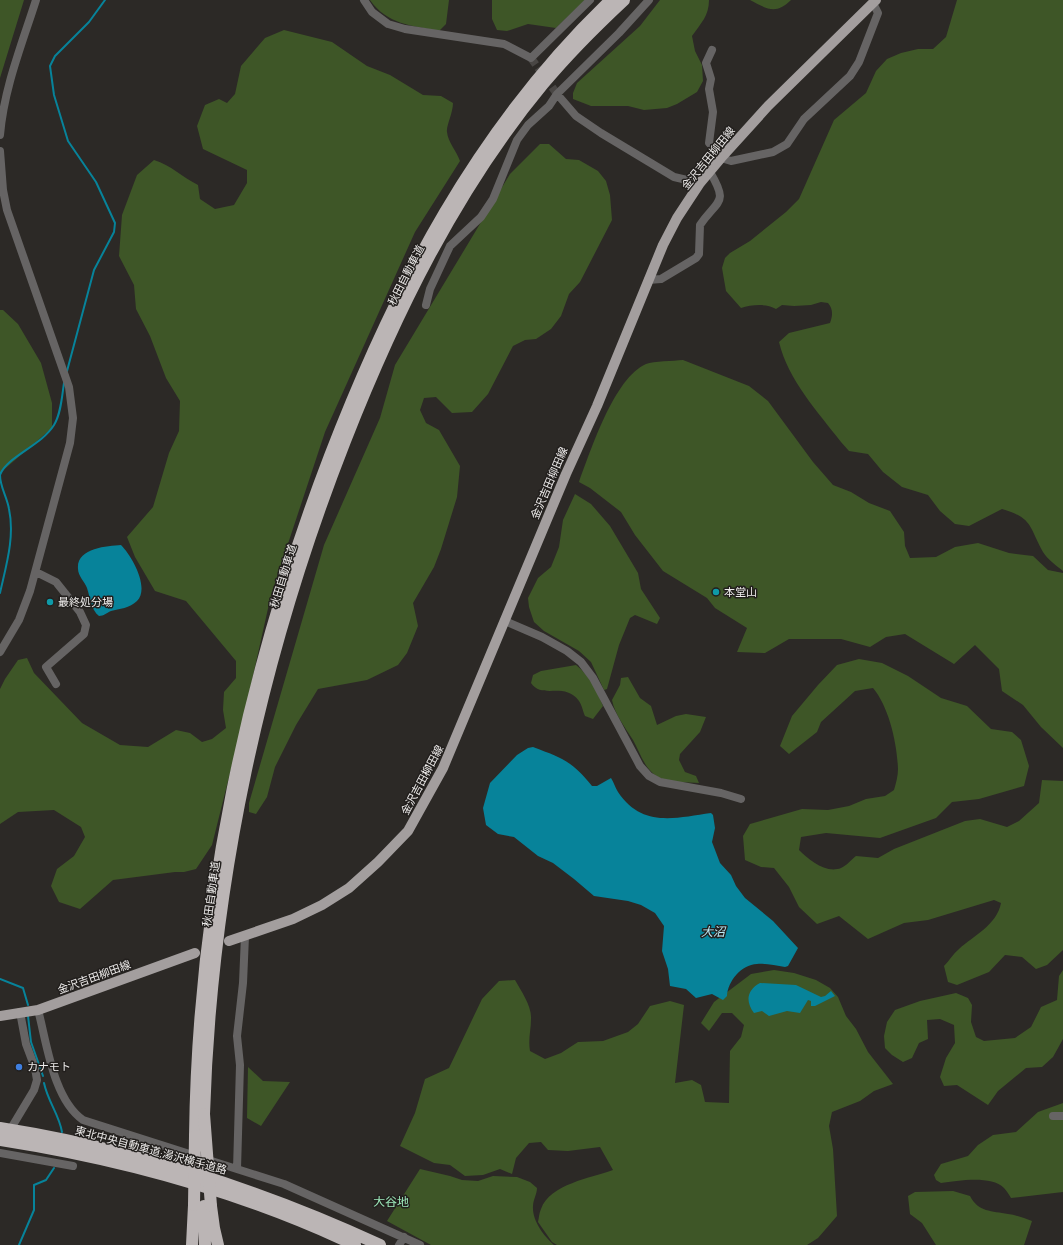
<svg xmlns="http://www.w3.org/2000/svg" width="1063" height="1245" font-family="'Alegreya Sans','Noto Sans JP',sans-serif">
<rect width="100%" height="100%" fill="#2c2926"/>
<!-- green -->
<path fill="#3e5627" d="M 0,0 L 24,0 L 0,78 Z
M 370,0 L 449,0 L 446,24 L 439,31 C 411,25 388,25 370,0 Z
M 492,0 L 585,0 L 556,28 L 528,24 L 507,31 L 497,30 L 492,19 Z
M 660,0 L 709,0 C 709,16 701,23 692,36 L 695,51 L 702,65 L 703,81 L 697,92 L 677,104 L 667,108 L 644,110 L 628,106 L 591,106 L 573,99 L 573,93 L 577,83 L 640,26 Z
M 750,0 L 791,0 C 776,15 767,9 750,0 Z
M 957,0 L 1063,0 L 1063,571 C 1057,566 1047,559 1043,552 C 1029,527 1033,518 1002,509 L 969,526 L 955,524 L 940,511 L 928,495 L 902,487 L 883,472 L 868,454 L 849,451 L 841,442 C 818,412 788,380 779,342 L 789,333 L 830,323 C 833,315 833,309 828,303 L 821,302 L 811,305 L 794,306 L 782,305 L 776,309 C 766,303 751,305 741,308 L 726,291 L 722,268 L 725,258 L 730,253 L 750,241 L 786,212 L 799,199 L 834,120 L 866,93 L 876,71 L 887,59 L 901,53 L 918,49 L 933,49 L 946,37 Z
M 284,30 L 332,42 L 367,66 L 390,75 L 423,95 L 441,96 L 453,103 C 453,113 446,126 447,132 C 448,142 456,150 460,161 L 415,232 L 325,432 L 271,595 L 242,725 L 212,845 L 196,869 L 184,872 L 175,872 L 113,880 L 80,909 L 59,902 L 51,886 L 57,869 L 74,856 L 85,837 L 81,827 L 54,810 L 18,812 L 0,824 L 0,689 L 5,679 L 18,660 L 27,658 L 34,673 L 82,723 L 120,745 L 148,747 L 176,730 L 190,733 L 202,742 L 212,739 L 226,728 L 223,710 L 224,692 L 236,678 L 236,661 L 186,601 L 155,591 L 135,557 L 127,537 L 153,507 L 169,453 L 179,431 L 180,401 L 166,378 L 150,336 L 136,309 L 134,285 L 119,256 L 122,215 L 137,175 L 154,160 C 171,165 182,177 198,185 L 200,199 L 215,209 L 234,205 L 247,183 L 247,170 L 203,149 L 197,126 L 205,105 L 219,99 L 227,103 L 235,94 L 241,66 L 265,38 Z
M 540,144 L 549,144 L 566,159 L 579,160 L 598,171 L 606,181 L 610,195 L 612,220 L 580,282 L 569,294 L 561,316 L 551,329 L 536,339 L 525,340 L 513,346 L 488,394 L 472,412 L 452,413 L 436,397 L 424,398 L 420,410 L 426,423 L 439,430 L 460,466 L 457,497 L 441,549 L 434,567 L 413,603 L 418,626 L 407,653 L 398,665 L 367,680 L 318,689 L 296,725 L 275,767 L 267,797 L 256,814 L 249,812 L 249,803 L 324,545 L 380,418 L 395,365 L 510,174 Z
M 0,310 L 3,310 L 18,324 L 41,363 L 52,403 L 52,428 L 0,473 Z
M 683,360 L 749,386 L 768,401 L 813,462 L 833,485 L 851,492 L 869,503 L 890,511 L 904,532 L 905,546 L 910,558 L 936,557 L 955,547 L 978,543 L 1009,553 L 1033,556 L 1048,570 L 1063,573 L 1063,748 L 1041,727 L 1023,705 L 1002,691 L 999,669 L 975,645 L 954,664 L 905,634 L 886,637 L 870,647 L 841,639 L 789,639 L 765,653 L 737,652 L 747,628 L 715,608 L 707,598 L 663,571 L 635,535 L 621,512 L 590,488 L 579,482 C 591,450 614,378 646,364 C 654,361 673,361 683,360 Z
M 575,494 L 591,504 L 610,526 L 638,573 L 641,589 L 660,618 L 657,624 L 635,615 L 630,618 L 619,645 L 607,689 L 604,690 L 591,662 L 579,651 L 544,631 L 534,622 L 529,607 L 528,598 L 538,578 L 551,567 L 559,547 L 563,520 Z
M 859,659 L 882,663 L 908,676 L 941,698 L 967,706 L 991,729 L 1012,732 L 1021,740 L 1029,766 L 1024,786 L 979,799 L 952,802 L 936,818 L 880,838 L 826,833 L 801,837 L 799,850 C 809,860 826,874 841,868 C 846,866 851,860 856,856 L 878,858 L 894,849 L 965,821 L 980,819 L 1007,827 L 1019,821 L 1039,803 L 1042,780 L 1063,781 L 1063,950 L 1047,965 L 1036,969 L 1022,957 L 1005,955 L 989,972 L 957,985 L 948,982 L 944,966 C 949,961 953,954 959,949 C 973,936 997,925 1001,903 L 994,900 L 928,920 L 904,923 L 868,939 L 839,916 L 817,924 L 799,907 L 789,887 L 774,868 L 761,867 L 745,860 L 743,836 L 750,824 L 802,809 L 828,810 L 849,806 L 866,799 L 885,796 L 894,790 C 896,783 898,776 898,769 C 897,743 889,707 873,688 L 855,691 L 821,722 L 817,732 L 789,754 L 780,746 L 792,716 L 818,685 L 837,665 Z
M 576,665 C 590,676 597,691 603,706 L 593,719 L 585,716 C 583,712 582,705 579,701 C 564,681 543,700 531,683 L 533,675 L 541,671 Z
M 628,677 L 640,698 L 651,706 L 657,725 L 676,716 L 686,714 L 706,717 L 700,732 L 680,754 L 679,760 L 685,772 L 696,776 L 699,783 C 688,782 672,783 662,779 C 645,772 641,754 633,740 C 625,727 615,715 612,700 L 620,685 L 621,678 Z
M 774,970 L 794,973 L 816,980 L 830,988 L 838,997 L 846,1016 L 856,1029 L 868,1052 L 893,1084 L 874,1091 L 860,1101 L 832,1112 L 829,1126 L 833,1149 L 837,1216 L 818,1238 L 807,1245 L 557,1245 L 552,1242 L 538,1222 C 539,1218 539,1213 541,1209 C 550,1184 591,1178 613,1170 L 600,1147 L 568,1151 L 548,1150 L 541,1142 L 529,1143 L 516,1158 L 512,1174 L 500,1169 L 483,1175 L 465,1176 L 450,1165 L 434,1163 L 400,1146 L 415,1113 L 425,1079 L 449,1068 L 482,999 L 499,981 L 515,980 C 521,991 532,1006 531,1019 C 531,1030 528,1039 530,1051 L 545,1059 L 561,1053 L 578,1042 L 603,1041 L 628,1032 L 638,1024 L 650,1006 L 670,1001 L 684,1005 L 675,1083 L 692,1080 L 701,1085 L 705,1102 L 729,1103 L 730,1051 L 741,1037 L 744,1025 L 732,1013 L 722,1013 L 709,1031 L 701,1023 L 714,1002 L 751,974 Z
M 1063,970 L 1063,1039 L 1053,1057 L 1042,1067 L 1026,1068 L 998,1091 L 988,1105 L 957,1085 L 944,1086 L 940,1077 L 946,1058 L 955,1043 L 954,1025 L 940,1019 L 927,1020 L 928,1039 L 919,1043 L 912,1058 L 903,1062 L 892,1055 L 885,1048 L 884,1036 L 887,1022 L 895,1010 L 920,1001 L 956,993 L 968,998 L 972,1005 L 971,1022 L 976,1037 L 984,1041 L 1015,1038 L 1031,1027 L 1041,1007 L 1057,1000 L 1059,976 Z
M 248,1067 L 263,1081 L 290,1082 L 261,1126 L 247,1118 Z
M 1063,1103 L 1063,1192 L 1011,1198 C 1009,1195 1007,1191 1004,1188 C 991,1175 958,1181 941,1183 L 936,1180 L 934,1175 L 941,1164 L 968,1156 L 978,1145 L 993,1135 L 1016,1132 L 1038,1112 Z
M 420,1169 L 450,1176 L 462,1180 L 478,1181 L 493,1176 L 517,1177 L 530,1182 L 537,1188 C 537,1194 533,1200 533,1206 C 532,1221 544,1236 554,1245 L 431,1245 L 387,1221 Z
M 953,1191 L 970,1196 C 978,1212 992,1211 1008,1214 C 1016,1215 1024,1218 1032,1221 L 1024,1245 L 936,1245 L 922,1223 L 910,1214 L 908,1196 L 915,1192 Z"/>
<!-- water -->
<path fill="#07839a" d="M 121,545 C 132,556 150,588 137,601 C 130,608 119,609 111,611 C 106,613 104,616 99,616 C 91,610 90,597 87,588 C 85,582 78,576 78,569 C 76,548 107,546 121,545 Z
M 533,747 C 562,758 572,761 592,786 L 597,786 L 611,778 C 614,783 615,787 618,792 C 642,828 675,818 711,813 L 713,815 L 715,828 L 712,842 L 720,863 L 731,875 L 736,886 L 745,898 L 773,921 L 798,948 L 788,966 L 785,967 C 776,966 766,963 757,964 C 741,965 728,981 727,996 L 723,1000 L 712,994 L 696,998 L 686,989 L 670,986 L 668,969 L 662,951 L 664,926 L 655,913 L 641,905 L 628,901 L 594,896 L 574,879 L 553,863 L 538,856 L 514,837 L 498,834 L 486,825 L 483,808 L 490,783 L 517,755 L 528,748 Z
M 760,983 L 796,985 L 821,997 L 825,996 L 831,991 L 835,996 L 815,1006 L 811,1006 L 811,1001 L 808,1000 L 800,1013 L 787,1011 L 769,1016 L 762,1011 L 754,1013 C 745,1001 747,990 760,983 Z"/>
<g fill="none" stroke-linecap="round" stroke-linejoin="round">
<!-- stream -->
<path stroke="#07839a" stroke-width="2" d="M 67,371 L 94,270 L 114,232 L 115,223 L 96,182 L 68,141 L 54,95 L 50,66 L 55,56 L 89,22 L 105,0
M 0,593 C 6,566 15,537 9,509 C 7,497 0,487 0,475 C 6,457 41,446 54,425 C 61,414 62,396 64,383
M 0,979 L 23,988 L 28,1005
M 28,1016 L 31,1042 L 43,1076
M 44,1083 C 48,1102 59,1114 62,1132
M 19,1245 L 34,1210 L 34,1185 L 46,1180 L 54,1168"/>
<!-- minor-tunnel -->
<path stroke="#494644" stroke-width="8" stroke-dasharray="8 4" stroke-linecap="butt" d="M 531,58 L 557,94"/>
<!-- minor -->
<path stroke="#666464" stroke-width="8" d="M 364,0 L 372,12 L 388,24 L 405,29 L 504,44 L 531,58 L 590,0
M 712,50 L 706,63 L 711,79 L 709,89 L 713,112 L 709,143 L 722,156
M 557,94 L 576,116 L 601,133 L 674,177 L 700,183
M 0,135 C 4,88 22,44 36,0
M 0,151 L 3,190 L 7,210 L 69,387 L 73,418 L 70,443 L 30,591 L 19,620 L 0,652
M 721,158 L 731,161 L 773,152 L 787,144 L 804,119 L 850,76 L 859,62 L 878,13 L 873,3
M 648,280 L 661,279 L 696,258 L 699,254 L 700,225 C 718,199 729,204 710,172
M 426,305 L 430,289 L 450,246 L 481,217 L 493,199 L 517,140 L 528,125 L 549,106 L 557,94 L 619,33 L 649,0
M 36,572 L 56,582 L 80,612 L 86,625 L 84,634 L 46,667 L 56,684
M 505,621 L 542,637 L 567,651 L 581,662 L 593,678 L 640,766 L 649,776 L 660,782 L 721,793 L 741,799
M 38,1010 C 47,1043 53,1099 83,1120 L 284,1184 L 420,1245
M 1053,1116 L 1063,1116
M 13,1125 L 34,1090 L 37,1080 L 35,1068 L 26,1044 L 20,1012
M 0,1153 L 73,1166
M 237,1169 L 240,1065 L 237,1036 L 243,983 L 245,936
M 399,1245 L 404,1237"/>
<!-- major -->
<path stroke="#a39e9e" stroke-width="10" d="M 229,941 L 293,919 L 322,905 L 349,888 L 378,862 L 408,831 L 443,768 L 566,474 L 597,406 L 663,245 L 677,218 L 700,183 L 721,158 L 768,106 L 876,0
M 0,1016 L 38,1010 L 195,953"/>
<!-- highway -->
<path stroke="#bbb5b5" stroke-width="12" d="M 204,1114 C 211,884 261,655 345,441 C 395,314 456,189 543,84 C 568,54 595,27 624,0
M 0,1128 C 132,1149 259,1189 380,1245
M 195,1136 C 198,904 247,672 330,456 C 395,287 478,127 611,0
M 0,1140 C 122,1159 243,1192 355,1245
M 204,1206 L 205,1245
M 211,1206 L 214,1228 L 218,1245
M 192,1245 L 194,1205"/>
<!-- highway-bridge -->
<path stroke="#bbb5b5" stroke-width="12" d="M 204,1114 L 211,1206
M 194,1205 L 195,1136"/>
</g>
<!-- markers -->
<g fill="#0f9aa8" stroke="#221f1d" stroke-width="1.5">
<circle cx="716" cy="592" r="4"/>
<circle cx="50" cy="602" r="4"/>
</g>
<circle fill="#3f7fe0" stroke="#221f1d" stroke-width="1.5" cx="19" cy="1067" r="4"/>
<g text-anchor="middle" stroke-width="3" stroke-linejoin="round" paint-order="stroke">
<!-- street labels -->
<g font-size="11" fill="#eeeceb" stroke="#221f1d">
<text transform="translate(708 158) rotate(-51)" y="4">金沢吉田柳田線</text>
<text transform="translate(406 275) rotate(-63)" y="4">秋田自動車道</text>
<text transform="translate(549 483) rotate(-67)" y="4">金沢吉田柳田線</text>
<text transform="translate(283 576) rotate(-73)" y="4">秋田自動車道</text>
<text transform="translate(422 780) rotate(-62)" y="4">金沢吉田柳田線</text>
<text transform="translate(211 894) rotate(-82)" y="4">秋田自動車道</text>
<text transform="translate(94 977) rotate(-20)" y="4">金沢吉田柳田線</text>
<text transform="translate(151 1150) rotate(15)" y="4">東北中央自動車道;湯沢横手道路</text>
</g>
<!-- poi labels -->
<g font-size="11" fill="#eeeceb" stroke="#221f1d" text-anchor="start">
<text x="724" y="596">本堂山</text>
<text x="58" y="606">最終処分場</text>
<text x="27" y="1071">カナモト</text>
</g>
<!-- water labels -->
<g font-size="12" font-style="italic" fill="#bdecf9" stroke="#221f1d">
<text x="713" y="936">大沼</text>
</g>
<!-- neighbourhood labels -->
<g font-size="12" fill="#9de9bb" stroke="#221f1d">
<text x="391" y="1206">大谷地</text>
</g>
</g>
</svg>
